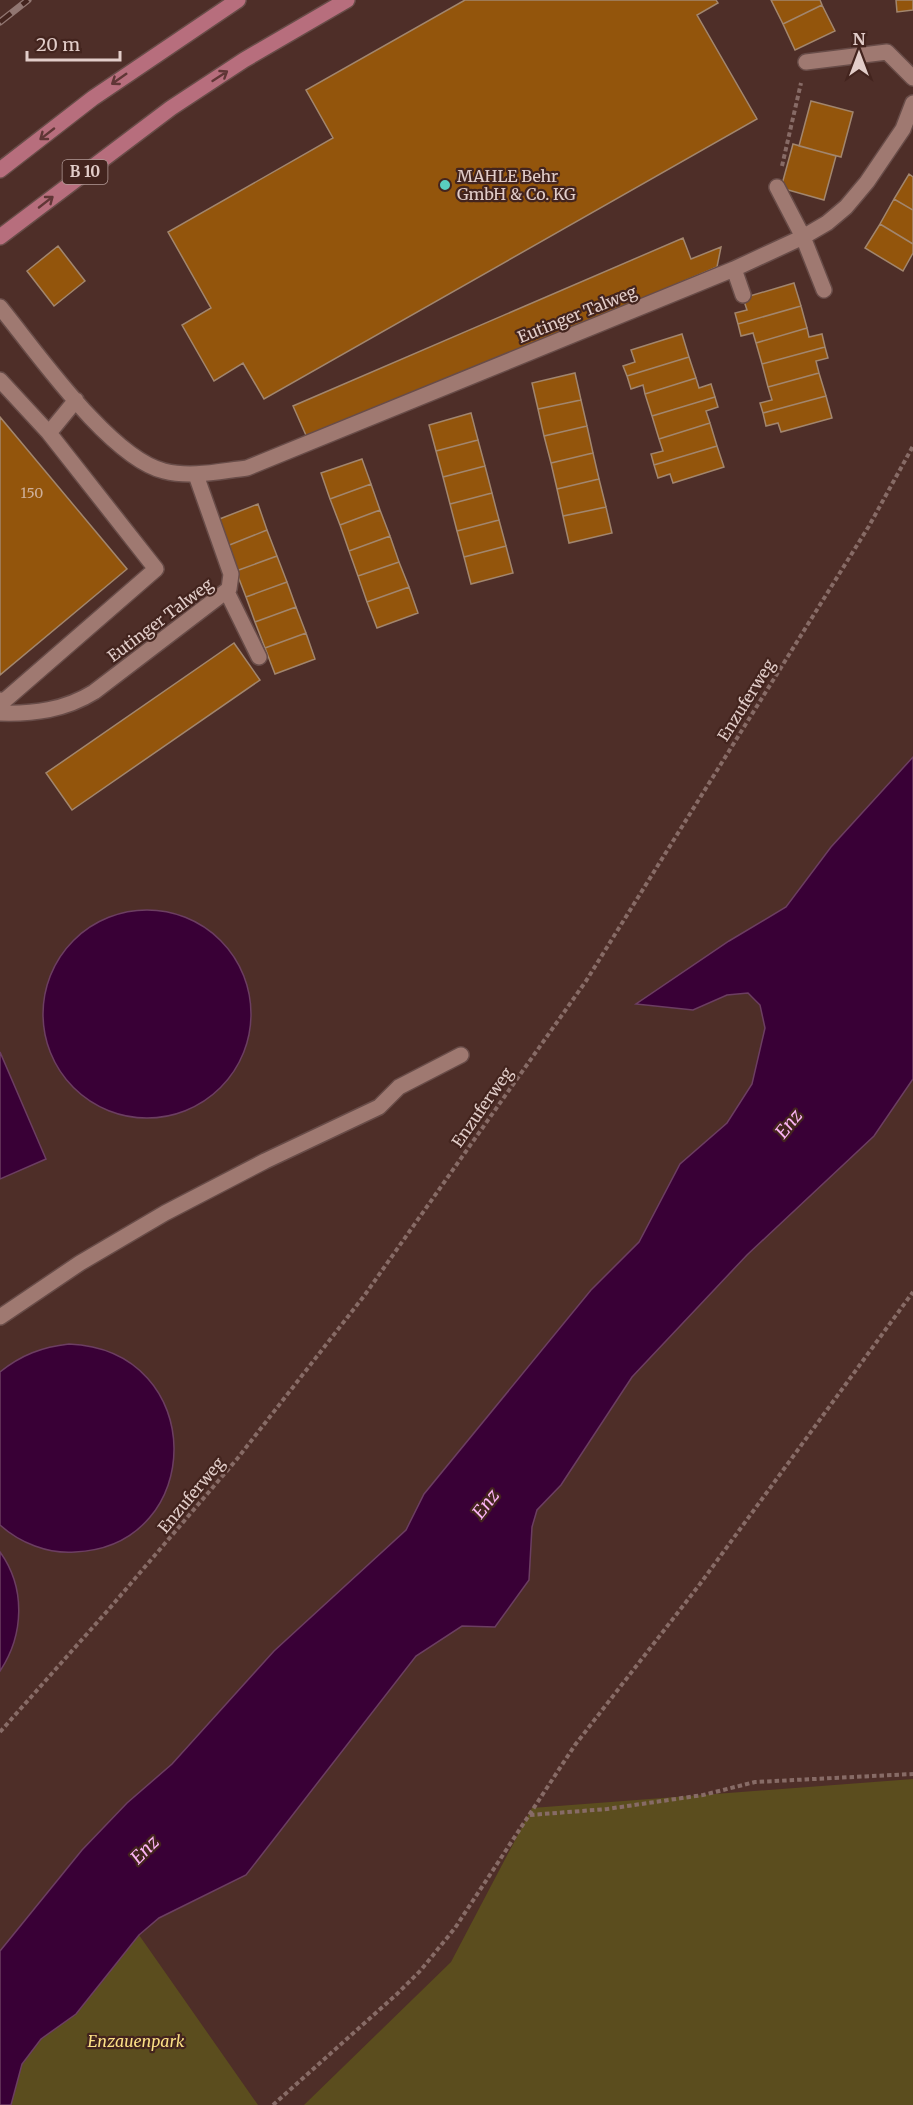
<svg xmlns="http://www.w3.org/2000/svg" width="913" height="2105" font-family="Merriweather,serif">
<rect width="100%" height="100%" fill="#4e2e28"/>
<!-- green -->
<path fill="#5b4d1e" d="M 913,1779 L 913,2105 L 304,2105 L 451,1962 L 532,1808 Z
M 139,1935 L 258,2105 L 11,2105 L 22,2064 L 41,2039 L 76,2014 Z"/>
<!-- water -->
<path fill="#390036" stroke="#6c3e62" stroke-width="1.5" d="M 913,757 L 913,1079 L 874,1136 L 747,1255 L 632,1377 L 561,1485 L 537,1510 L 532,1527 L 529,1580 L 495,1627 L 462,1626 L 416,1656 L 246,1875 L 159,1918 L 139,1935 L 76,2014 L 41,2039 L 22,2064 L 11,2105 L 0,2105 L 0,1951 L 82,1850 L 127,1803 L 172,1764 L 274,1651 L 406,1530 L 424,1494 L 591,1290 L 639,1242 L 680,1164 L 727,1123 L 752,1084 L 765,1028 L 760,1005 L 748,993 L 727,995 L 693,1010 L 636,1004 L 729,941 L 786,907 L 831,847 Z
M43 1014a104 104 0 1 1 208 0a104 104 0 1 1-208 0Z
M 0,1052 L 46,1159 L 0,1179 Z
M 69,1344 C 209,1350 207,1546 75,1552 C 48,1554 20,1543 0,1525 L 0,1372 C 21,1355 42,1347 69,1344 Z
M 0,1552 C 26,1588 24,1635 0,1671 Z"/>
<!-- building -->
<path fill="#93550c" stroke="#a2866e" stroke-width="1.5" d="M 465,0 L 716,0 L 718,3 L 697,15 L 757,119 L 264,399 L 243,363 L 214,381 L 182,325 L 211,308 L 168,232 L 333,138 L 306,90 Z
M 771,0 L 820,0 L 822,5 L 783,24 Z
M 896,0 L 913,0 L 913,10 L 897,12 Z
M 822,5 L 835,31 L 795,50 L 783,24 Z
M 811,101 L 853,112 L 841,157 L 799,146 Z
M 793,144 L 836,156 L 824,200 L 781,188 Z
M 909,174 L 913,177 L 913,210 L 894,199 Z
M 894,199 L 913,210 L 913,244 L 880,224 Z
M 880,224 L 913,244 L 913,253 L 903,271 L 865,248 Z
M 683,238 L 691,259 L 721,247 L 717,267 L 309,442 L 293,406 Z
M 58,246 L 85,281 L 54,306 L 27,271 Z
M 794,283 L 801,306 L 738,324 L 735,313 L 747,310 L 743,298 Z
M 801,306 L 807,328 L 756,343 L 753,333 L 741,336 L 738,324 Z
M 807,328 L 809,337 L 822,334 L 825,347 L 762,364 L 756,343 Z
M 682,334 L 689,357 L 627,376 L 623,366 L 635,362 L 631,350 Z
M 825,347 L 828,358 L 816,361 L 819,373 L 768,387 L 762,364 Z
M 689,357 L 696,378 L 645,394 L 643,385 L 631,389 L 627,376 Z
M 575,373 L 581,400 L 538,409 L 532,383 Z
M 819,373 L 826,396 L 763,413 L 760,403 L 772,400 L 768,387 Z
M 696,378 L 699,388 L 711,384 L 715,397 L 652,416 L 645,394 Z
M 826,396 L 832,418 L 781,432 L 778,423 L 766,426 L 763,413 Z
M 715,397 L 718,407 L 706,411 L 710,423 L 659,439 L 652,416 Z
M 581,400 L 587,426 L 544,436 L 538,409 Z
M 471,413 L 478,440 L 436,451 L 429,425 Z
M 0,417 L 127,569 L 0,675 Z
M 710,423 L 717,446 L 654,465 L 651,454 L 663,451 L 659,439 Z
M 587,426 L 593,453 L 551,463 L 544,436 Z
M 478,440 L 485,466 L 443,477 L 436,451 Z
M 717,446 L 724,467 L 673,483 L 670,474 L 658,478 L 654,465 Z
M 593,453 L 599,479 L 557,489 L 551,463 Z
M 362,459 L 371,484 L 330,499 L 321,473 Z
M 485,466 L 492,493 L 450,504 L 443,477 Z
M 599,479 L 606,507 L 563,516 L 557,489 Z
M 371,484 L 380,510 L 340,525 L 330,499 Z
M 492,493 L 499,520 L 457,531 L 450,504 Z
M 258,504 L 267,530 L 227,546 L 217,520 Z
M 606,507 L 612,533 L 569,543 L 563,516 Z
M 380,510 L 390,536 L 349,551 L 340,525 Z
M 499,520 L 506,546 L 464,557 L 457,531 Z
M 267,530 L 277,556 L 236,571 L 227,546 Z
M 390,536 L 399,562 L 358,576 L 349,551 Z
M 506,546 L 513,573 L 471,584 L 464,557 Z
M 277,556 L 287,582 L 246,597 L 236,571 Z
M 399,562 L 409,587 L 367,602 L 358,576 Z
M 287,582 L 296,607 L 255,622 L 246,597 Z
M 409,587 L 418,613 L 377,628 L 367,602 Z
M 296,607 L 306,633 L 265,648 L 255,622 Z
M 306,633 L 315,659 L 275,674 L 265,648 Z
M 234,643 L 260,680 L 72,810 L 46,773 Z"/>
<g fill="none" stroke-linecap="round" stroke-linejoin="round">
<defs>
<path id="minor" d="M 806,62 L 887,52 L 913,78
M 777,187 L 803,237 L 824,290
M 734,269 L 743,295
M 0,307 C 36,351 110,458 164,471 C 191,478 220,471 247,468 L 734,269 L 803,237 L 827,223 L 846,207 L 867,182 L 903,129 L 913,103
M 0,380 L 49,433 L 156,569 L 4,701 L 0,700
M 49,433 L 76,400
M 227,592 L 259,657
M 0,713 C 34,714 65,710 94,692 L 229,589 L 231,574 L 196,475
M 0,1317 L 80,1263 L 165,1213 L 265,1161 L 379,1107 L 399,1087 L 461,1055"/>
<path id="major" d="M 0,170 L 93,98 L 238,0
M 0,237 L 171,108 L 244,60 L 347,0"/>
</defs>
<!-- minor casing -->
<use href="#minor" stroke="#684c48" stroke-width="18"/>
<!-- major casing -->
<use href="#major" stroke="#684c48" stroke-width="18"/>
<!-- path -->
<path stroke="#876b66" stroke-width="4" stroke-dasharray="4.5 3" stroke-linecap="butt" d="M 782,166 L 801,83
M 0,1732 L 109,1609 L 237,1459 L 364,1296 L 586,981 L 869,526 L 913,446
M 530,1815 L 607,1809 L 703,1795 L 755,1782 L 913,1774
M 273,2105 L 398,1993 L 421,1970 L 455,1928 L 575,1745 L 700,1584 L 913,1292"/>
<!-- minor -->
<use href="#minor" stroke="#9f7971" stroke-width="15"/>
<!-- major -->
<use href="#major" stroke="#b76e7d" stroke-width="15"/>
<defs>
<path id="rail" d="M 0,22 L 28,0"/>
</defs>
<!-- rail casing -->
<use href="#rail" stroke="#917671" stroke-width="7"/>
<!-- rail -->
<use href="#rail" stroke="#43241e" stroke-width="4.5" stroke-dasharray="14" stroke-linecap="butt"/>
</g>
<!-- one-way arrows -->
<defs><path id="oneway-shaft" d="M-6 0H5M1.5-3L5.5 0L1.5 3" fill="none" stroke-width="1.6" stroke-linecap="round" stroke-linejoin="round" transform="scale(1.5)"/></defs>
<g stroke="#603636">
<use href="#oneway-shaft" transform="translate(220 76) rotate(-33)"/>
<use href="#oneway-shaft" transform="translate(119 79) rotate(145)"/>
<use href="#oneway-shaft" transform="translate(47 134) rotate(142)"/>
<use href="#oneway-shaft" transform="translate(46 202) rotate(-38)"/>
</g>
<!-- markers -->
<circle fill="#59cebf" stroke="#43241e" stroke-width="2" cx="445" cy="185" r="6"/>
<g text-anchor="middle" stroke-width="4.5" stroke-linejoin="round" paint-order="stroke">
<!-- number labels -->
<g font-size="14" fill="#ceaf9a">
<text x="32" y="498">150</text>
</g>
<!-- shield labels -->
<rect fill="#43241e" stroke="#b29a96" stroke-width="1.5" x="62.5" y="160" width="45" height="24" rx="4.5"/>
<g font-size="15" font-weight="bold" fill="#e2cdc9">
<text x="85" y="177">B 10</text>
</g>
<!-- poi labels -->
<g font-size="16" fill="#e2cdc9" stroke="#43241e" text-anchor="start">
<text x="457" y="182">MAHLE Behr<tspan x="457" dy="18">GmbH &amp; Co. KG</tspan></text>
</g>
<!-- street labels -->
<g font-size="16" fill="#e2cdc9" stroke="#43241e">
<text transform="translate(577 314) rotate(-22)" y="6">Eutinger Talweg</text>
<text transform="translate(160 620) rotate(-37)" y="6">Eutinger Talweg</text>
<text transform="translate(746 700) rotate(-58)" y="6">Enzuferweg</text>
<text transform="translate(482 1107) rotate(-55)" y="6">Enzuferweg</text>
<text transform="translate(191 1495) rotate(-50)" y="6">Enzuferweg</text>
</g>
<!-- park labels -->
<g font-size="16" font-style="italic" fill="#fbdf85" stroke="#43241e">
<text x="136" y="2047">Enzauenpark</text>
</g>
<!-- water labels -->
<g font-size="18" font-style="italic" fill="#fbb4f3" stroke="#43241e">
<text transform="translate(789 1124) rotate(-51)" y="6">Enz</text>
<text transform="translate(486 1504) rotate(-52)" y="6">Enz</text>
<text transform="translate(145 1850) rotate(-45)" y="6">Enz</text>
</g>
</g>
<!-- north arrow -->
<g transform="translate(859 54)" stroke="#43241e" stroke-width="4.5" paint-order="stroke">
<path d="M0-4.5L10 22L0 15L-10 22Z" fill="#e2cdc9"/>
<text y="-9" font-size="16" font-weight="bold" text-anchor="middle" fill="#e2cdc9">N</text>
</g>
<!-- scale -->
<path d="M27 51v9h93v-9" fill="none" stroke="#e2cdc9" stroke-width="3"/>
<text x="36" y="51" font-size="18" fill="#e2cdc9" stroke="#43241e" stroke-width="4.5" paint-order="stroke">20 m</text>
</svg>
